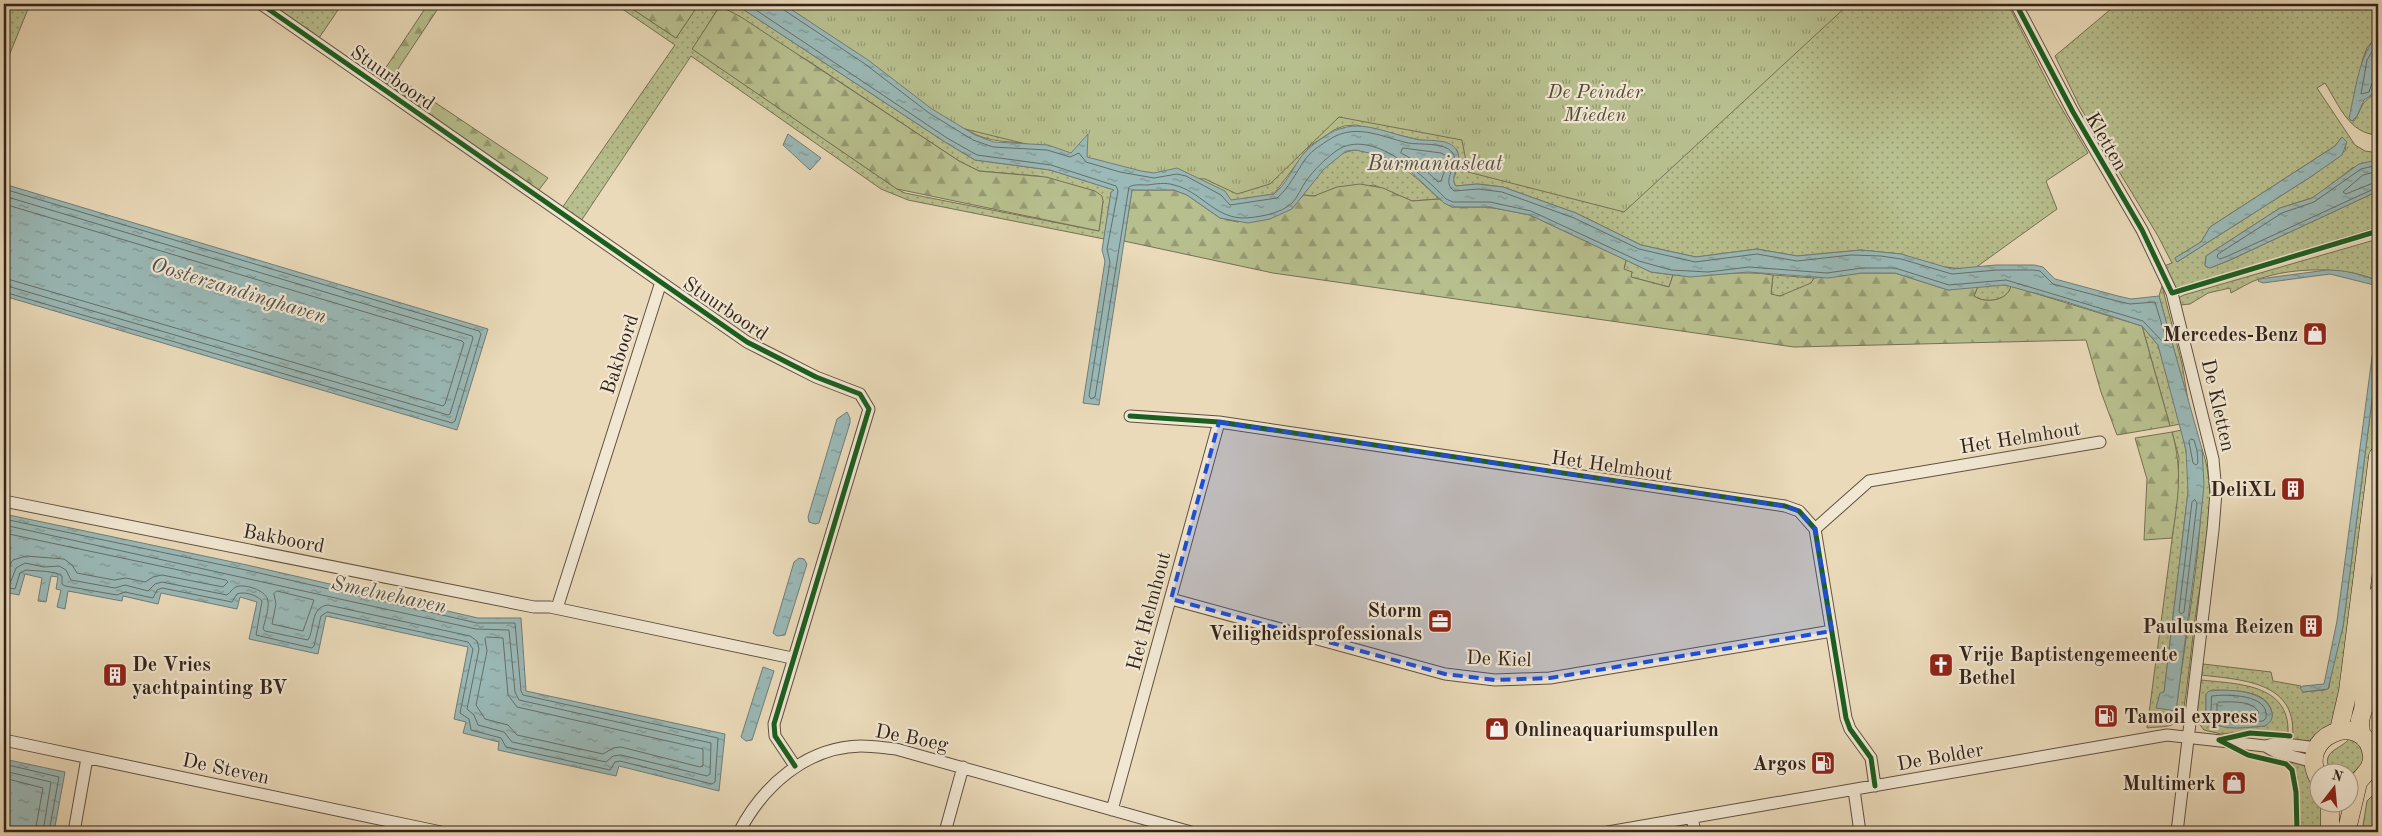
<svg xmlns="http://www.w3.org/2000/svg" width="2382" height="836" font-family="'Old Standard TT',serif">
<defs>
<pattern id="grass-dots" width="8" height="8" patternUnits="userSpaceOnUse" patternTransform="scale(1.25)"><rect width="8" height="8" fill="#b8bf8e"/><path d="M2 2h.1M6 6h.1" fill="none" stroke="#969b73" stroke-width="1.8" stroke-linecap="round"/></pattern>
<pattern id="forest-firs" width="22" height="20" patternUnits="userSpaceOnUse" patternTransform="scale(1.25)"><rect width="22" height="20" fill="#b8bf8e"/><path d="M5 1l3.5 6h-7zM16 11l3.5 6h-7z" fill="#969b73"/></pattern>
<pattern id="park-tufts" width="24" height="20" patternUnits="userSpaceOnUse" patternTransform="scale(1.25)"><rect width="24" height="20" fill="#b8bf8e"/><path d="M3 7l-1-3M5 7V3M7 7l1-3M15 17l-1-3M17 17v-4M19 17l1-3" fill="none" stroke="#969b73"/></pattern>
<pattern id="water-ripples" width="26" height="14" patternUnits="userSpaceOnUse" patternTransform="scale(1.25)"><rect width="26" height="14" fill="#9ab9b7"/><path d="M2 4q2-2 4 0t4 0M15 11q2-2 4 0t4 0" fill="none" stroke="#7e9694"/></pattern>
</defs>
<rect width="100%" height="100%" fill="#eadab9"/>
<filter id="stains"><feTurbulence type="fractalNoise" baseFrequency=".004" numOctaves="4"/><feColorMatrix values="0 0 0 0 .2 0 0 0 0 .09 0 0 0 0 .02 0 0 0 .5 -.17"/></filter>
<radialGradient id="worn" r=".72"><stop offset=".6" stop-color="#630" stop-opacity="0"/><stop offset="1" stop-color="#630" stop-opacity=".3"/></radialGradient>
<!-- grass -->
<path fill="url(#grass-dots)" stroke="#767154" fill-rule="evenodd" d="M 4,4 L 30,4 L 4,68 Z
M 269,4 L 342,4 L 319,38 Z
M 615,4 L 625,4 L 676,38 L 699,4 L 735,4 L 945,142 L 975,160 L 1050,170 L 1115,190 L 1111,192 L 1104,239 L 908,200 L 881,189 L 691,56 L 581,221 L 562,208 L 675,45 ZM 718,8 L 807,60 L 959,161 L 979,171 L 1038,176 L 1103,201 L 1099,231 L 905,193 L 897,189 L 693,49 Z
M 784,4 L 1938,4 L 1940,6 L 1943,4 L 2008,4 L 2055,97 L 2088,153 L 2046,181 L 2057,209 L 1975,268 L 1962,269 L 1937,266 L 1901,254 L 1861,250 L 1797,256 L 1757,249 L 1696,257 L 1641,245 L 1576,213 L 1503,187 L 1478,184 L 1456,186 L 1453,180 L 1460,162 L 1457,150 L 1443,142 L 1420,140 L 1356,125 L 1344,126 L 1334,130 L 1310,146 L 1274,194 L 1231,201 L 1206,182 L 1023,143 C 998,141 984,141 962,127 Z
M 2117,4 L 2378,4 L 2378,34 L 2367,48 L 2363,58 L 2350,120 L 2354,121 C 2362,109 2360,103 2373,95 L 2378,77 L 2378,135 C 2349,134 2339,105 2325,83 L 2317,88 L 2355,145 L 2365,151 L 2378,153 L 2378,161 L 2352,168 L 2326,189 L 2312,198 L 2280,208 L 2206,256 L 2205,265 L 2210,268 L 2230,260 L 2378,191 L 2378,227 L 2178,289 L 2174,287 L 2164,266 L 2172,263 L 2158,236 L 2080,107 L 2055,56 ZM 2342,137 L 2346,150 L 2312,176 L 2177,262 L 2175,258 L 2201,242 L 2210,227 L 2335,146 Z
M 1356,150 C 1394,156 1412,173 1439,199 L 1412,201 L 1374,185 L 1314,196 L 1303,195 C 1315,176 1332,152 1356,150 Z
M 2378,239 L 2378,281 C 2345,266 2293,267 2259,279 C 2250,282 2240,288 2231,293 L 2230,288 L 2208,293 L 2190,304 L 2180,305 L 2178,298 L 2184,295 Z
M 1626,260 L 1651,272 L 1673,275 L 1669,287 L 1631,277 L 1624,270 Z
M 1773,275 L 1814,278 C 1811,288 1785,297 1774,296 L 1771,294 Z
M 1997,284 L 2011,286 C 2008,301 1985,304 1974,296 L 1978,286 Z
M 2162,286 L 2182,364 L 2188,400 L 2159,296 Z
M 2142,326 L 2158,345 L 2180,424 L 2170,426 Z
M 2378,353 L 2378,412 L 2337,721 C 2319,736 2316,743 2292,741 C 2300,682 2244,680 2201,675 L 2203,664 L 2271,672 L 2273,681 L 2301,686 L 2303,692 L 2325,690 L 2329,688 L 2332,666 L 2343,627 Z
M 2182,430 L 2189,468 L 2188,492 L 2164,692 L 2167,709 L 2176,710 C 2187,624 2205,536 2202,449 C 2220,498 2202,569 2195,619 C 2191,651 2188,683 2183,714 C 2177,729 2162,726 2147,728 L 2175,517 L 2179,458 L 2172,432 Z
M 2378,502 L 2378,550 L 2357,716 L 2351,724 L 2349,722 Z
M 2201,680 C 2236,684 2290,683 2288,733 L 2251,731 L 2221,734 L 2204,730 L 2196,720 ZM 2212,690 C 2230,691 2268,688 2272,713 C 2273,718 2269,723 2265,726 C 2242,727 2222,733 2206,714 L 2206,694 Z
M 2350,738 L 2363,748 L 2364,765 L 2350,775 L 2350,774 L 2332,774 C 2318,750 2340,751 2350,738 Z
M 2289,759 L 2307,765 L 2319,787 L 2320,804 L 2326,804 L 2324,832 L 2298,832 L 2297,777 Z"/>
<!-- forest -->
<path fill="url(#forest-firs)" stroke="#767154" d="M 428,4 L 441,4 L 394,75 L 548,178 L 538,191 L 379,78 Z
M 625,4 L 699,4 L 676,38 Z
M 716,4 L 741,17 L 959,161 L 979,171 L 1046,177 L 1095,191 L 1102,196 L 1103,201 L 1099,231 L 897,189 L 692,49 L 718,9 Z
M 1360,184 L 1383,188 L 1412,201 L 1439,199 L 1452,207 L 1489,207 L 1530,215 L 1626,260 L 1624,269 L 1632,272 L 1631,277 L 1669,287 L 1673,275 C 1707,278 1740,269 1773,275 L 1771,294 L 1780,296 L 1811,283 L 1814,278 L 1862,273 L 1895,273 L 1948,290 L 1978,286 L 1974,296 C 1985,304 2008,301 2011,286 L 2142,326 L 2170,426 L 2117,435 L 2101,392 L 2086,340 L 1794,347 L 1273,273 L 1124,241 L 1132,190 L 1174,190 L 1187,195 L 1220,218 L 1238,222 L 1301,198 L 1303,195 L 1314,196 L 1337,187 Z
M 2172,432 C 2183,471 2178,498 2172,538 L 2144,540 L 2147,479 L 2135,438 Z"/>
<!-- park -->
<path fill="url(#park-tufts)" stroke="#767154" d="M 778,4 L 1849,4 L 1624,212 L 1468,172 L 1462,140 L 1339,117 L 1270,184 L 1237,194 L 1205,179 L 1160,177 L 949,125 Z
M 2378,790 L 2378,832 L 2362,832 L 2367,801 Z"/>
<!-- water -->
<path fill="url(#water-ripples)" stroke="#717d79" d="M 735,4 L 783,4 L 868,60 L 932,109 L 975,135 L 994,142 L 1048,145 L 1071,153 L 1088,134 L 1087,157 L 1141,171 L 1154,173 L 1177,168 L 1225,191 L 1231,200 L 1274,194 C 1286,184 1293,168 1301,157 C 1308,148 1315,143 1324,137 C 1355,115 1381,132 1415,139 C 1427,142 1450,137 1457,151 C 1464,163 1448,177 1456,186 L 1477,184 L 1503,187 L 1576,213 L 1641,245 L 1696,257 L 1757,249 L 1797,256 L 1861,250 L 1901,254 L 1952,269 L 1996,265 L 2034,265 L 2043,267 L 2055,279 L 2118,296 L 2131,299 L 2159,296 L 2202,449 L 2204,485 L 2199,534 L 2176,711 L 2156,708 L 2160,693 L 2164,692 L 2188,492 L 2186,450 L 2158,345 L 2142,326 L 2067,302 L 2005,285 L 1948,290 L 1895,273 L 1862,273 L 1828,278 L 1748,272 L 1690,277 L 1651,272 L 1530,215 L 1489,207 L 1452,207 L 1444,203 L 1410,171 L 1382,156 L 1356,150 L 1346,151 L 1324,169 L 1292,209 L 1270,219 L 1248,223 L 1220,218 L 1187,195 L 1174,190 L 1132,190 L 1099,405 L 1083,403 L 1105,261 L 1102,250 L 1111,192 L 1114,190 L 1050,170 L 975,160 L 945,142 Z
M 2378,34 L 2378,77 L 2374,93 L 2364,100 L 2357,116 L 2352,121 L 2349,118 C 2356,89 2358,57 2378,34 Z
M 788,134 L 821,158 L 810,170 L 783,145 Z
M 2342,137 L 2347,142 L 2342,155 L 2312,176 L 2177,262 L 2175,258 L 2201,242 L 2210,227 L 2335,146 Z
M 2377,160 L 2378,191 L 2230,260 L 2210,268 L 2205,266 L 2206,256 L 2280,208 L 2312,198 L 2359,164 Z
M 4,184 L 488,329 L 457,430 L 4,296 Z
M 2327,270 C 2345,270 2361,274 2378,281 L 2378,286 L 2330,274 L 2263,283 L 2258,281 L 2259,279 Z
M 2378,312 L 2378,353 L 2343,627 L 2328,689 L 2303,692 L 2300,688 L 2303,686 L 2324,684 L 2337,621 Z
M 847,412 L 850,418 L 850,423 L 819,523 L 815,524 L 809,522 L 808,517 L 837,419 Z
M 4,514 L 247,565 L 478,618 L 521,618 L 526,691 L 725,734 L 719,791 L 619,766 L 616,776 L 498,750 L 499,742 L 463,733 L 466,722 L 454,719 L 468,647 L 326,616 L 318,654 L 249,639 L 257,602 L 240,597 L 237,609 L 161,593 L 158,604 L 123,596 L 122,601 L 68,591 L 65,609 L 57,607 L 61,590 L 56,589 L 58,577 L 51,576 L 46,602 L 38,601 L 42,578 L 25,574 L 19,595 L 4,592 Z
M 799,558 L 804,559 L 807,564 L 785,635 L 777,636 L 773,633 L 794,562 Z
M 763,667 L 774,671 L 752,740 L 746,741 L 741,737 Z
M 2209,691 C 2227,689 2267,689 2272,713 C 2273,719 2270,723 2265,726 C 2248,727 2213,734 2206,714 L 2206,694 Z
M 4,759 L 65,772 L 54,832 L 4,832 Z"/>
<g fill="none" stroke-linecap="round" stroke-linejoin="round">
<!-- shore -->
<path stroke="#666e69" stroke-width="1" d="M 747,4 L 947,138 L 977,155 L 1051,165 L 1116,186 L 1118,191 L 1107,249 L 1110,262 L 1089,396 L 1091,399 L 1095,397 L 1129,187 C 1134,184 1141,185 1147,185 C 1156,184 1165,182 1174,185 C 1200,191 1213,216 1241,218 C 1256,218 1281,214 1292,203 C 1298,197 1301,188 1306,181 C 1314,170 1325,159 1336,151 C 1371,126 1424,176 1446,199 L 1453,202 L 1490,202 L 1531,211 L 1639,261 L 1671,270 L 1708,272 L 1749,267 L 1827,273 L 1862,268 L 1895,268 L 1949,285 L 2006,280 L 2143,321 L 2162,341 L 2166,339 L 2155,302 L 2130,304 L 2117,301 L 2053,284 L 2040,271 L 2033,270 L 1997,270 L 1952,274 L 1901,259 L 1881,256 L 1851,255 L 1797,261 L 1757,254 L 1695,262 L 1639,249 L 1574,218 L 1502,192 L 1478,189 L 1454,191 C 1439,179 1462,165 1452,152 C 1444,142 1419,145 1408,143 C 1379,136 1354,122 1327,141 C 1318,147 1310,152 1304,161 C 1296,173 1288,189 1277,198 L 1230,205 L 1221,195 L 1186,176 L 1177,174 L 1154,178 L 1120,172 L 1086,162 L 1079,153 L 1070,157 L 1047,150 L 993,147 L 973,140 L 929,113 L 865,64 L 784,10 L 781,4
M 2378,42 L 2367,60 L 2361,94 L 2369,92 L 2372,83 L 2378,81
M 1403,148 L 1441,153 L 1447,156 L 1448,161 L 1441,181 L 1438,182 L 1417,162 L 1401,153 Z
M 2378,165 L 2361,169 L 2314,202 L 2282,213 L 2218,254 L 2217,257 L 2220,259 L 2228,256 L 2378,187
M 2378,171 L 2363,175 L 2343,192 L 2346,194 L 2378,181
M 4,189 L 479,331 L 481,334 L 455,421 L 452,423 L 4,292
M 4,196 L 472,336 L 473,338 L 450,414 L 448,415 L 4,285
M 4,204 L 462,341 L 464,343 L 445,404 L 443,406 L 4,278
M 2191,439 L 2194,440 L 2197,450 L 2198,463 L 2196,465 L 2193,463 L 2189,442 Z
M 2195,500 L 2197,503 L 2184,612 L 2181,614 L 2179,611 L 2192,502 Z
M 4,519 L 246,570 L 477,623 L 515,623 L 521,691 L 523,695 L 718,738 L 715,782 L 712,784 L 620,761 L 615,762 L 610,770 L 506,747 L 501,738 L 471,730 L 469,719 L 460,713 L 473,649 L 468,642 L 327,612 L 321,616 L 314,646 L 312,648 L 256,635 L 262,601 C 257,595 244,591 237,594 L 232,602 L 162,588 L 157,590 L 153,598 L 125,592 L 117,595 L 65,586 L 62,584 L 62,576 C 58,571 35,571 26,570 L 20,573 L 15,589 L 4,587
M 4,525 L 476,629 L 509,630 L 515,692 L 519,700 L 711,743 L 710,774 L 707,776 L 621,755 L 613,756 L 606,762 L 512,742 L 504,732 L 478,725 L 474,715 L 467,709 L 479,649 L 477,641 L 470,636 L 328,605 C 310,607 315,628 308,640 L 265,631 L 263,629 C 265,620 269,610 268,601 C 267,591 248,585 239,586 C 233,587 231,592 227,595 L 162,582 L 155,584 L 148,591 L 125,585 L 115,588 L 71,580 L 66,570 L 59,566 L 44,567 L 25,563 L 16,568 L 11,581 L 4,581
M 4,533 L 226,580 L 228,582 L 223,587 L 162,575 L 153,577 L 145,582 L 126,578 L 114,580 L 77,573 L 72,565 L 64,559 L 26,556 L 13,560 L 4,574
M 277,591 L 314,600 L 303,631 L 272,624 L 276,604 L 274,594 Z
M 487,637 L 503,638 L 508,695 L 517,707 L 703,749 L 703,766 L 700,767 L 621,747 L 613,748 L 603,754 L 517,735 L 508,725 L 485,719 L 476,705 L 487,651 L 485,639 Z
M 2212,696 C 2227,694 2270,694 2266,718 L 2263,721 C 2249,722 2218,728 2211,713 Z
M 2219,702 C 2232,702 2253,700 2259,713 C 2249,719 2228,718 2217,712 L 2217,704 Z
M 4,764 L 59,777 L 49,832
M 4,771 L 51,782 L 43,832
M 4,778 L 43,788 L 35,832"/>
<defs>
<path id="minor" d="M 261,4 L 747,342 L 816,377 L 860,394 L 869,409 L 774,724 L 775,736 L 795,766
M 2016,4 L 2073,112 L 2142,230 L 2172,293 L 2213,459 L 2216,492 L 2213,530 L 2177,832
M 1130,416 L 1219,422 L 1785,506 L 1799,511 L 1815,529 L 1846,718 L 1850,729 L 1871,758 L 1875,786
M 4,501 L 534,607 L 550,607 L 792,658
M 1815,529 L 1869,481 L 2100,442
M 1171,599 L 1445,674 L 1495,680 L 1550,678 L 1832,631
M 557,608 L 661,282
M 4,740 L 441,832
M 2265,746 L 2277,743 L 2317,748
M 1854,790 L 1860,832
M 1112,810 L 1219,422
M 1692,818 L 1695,832
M 74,832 L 87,758
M 739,832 C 763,786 806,747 861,746 C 873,746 885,748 896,749 L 1191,832
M 945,832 L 963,767
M 1608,832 L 2167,735 L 2265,746 L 2276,752 L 2314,762"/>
<path id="primary" d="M 2339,730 L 2348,691 L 2378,456
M 2361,735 L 2360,720 L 2363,710 L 2378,594
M 2320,781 C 2292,735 2366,708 2372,755 C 2374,774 2352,780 2350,798
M 2348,825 L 2357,787
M 2330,832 L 2330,804"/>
</defs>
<!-- minor casing -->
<use href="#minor" stroke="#615142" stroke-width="13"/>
<!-- primary casing -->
<use href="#primary" stroke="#33231b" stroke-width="19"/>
<!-- minor -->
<use href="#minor" stroke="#f1e7d2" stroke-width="11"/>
<!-- primary -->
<use href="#primary" stroke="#eadab9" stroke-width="18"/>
<defs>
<path id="cycleway" d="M 261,4 L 747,342 L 816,377 L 860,394 L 869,409 L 774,724 L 775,736 L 795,766
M 2016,4 L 2073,112 L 2142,230 L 2172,293 L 2378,231
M 1130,416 L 1219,422 L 1785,506 L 1799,511 L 1815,529 L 1846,718 L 1850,729 L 1871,758 L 1875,786
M 2219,740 L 2248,755 L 2286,764 L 2292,770 L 2296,792 L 2297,832
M 2219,740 L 2250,733 L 2290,736"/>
</defs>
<!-- cycleway casing -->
<use href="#cycleway" stroke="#f1e7d2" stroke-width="8"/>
<!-- cycleway -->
<use href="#cycleway" stroke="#1b5e20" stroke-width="5"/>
</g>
<!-- marked area -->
<path fill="#1d4ed8" fill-opacity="0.2" stroke="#1d4ed8" stroke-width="4" stroke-dasharray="10 6" stroke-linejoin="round" d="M 1219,422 L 1785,506 L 1799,511 L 1815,529 L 1832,631 L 1550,678 L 1495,680 L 1445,674 L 1171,599 Z"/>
<!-- icons -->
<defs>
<symbol id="shop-square" viewBox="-11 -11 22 22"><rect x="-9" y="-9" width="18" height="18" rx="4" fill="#8f2418" stroke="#f1e7d2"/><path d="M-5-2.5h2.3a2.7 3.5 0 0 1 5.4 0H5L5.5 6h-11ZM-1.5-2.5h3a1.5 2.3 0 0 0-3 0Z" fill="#fff"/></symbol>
<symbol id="building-square" viewBox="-11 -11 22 22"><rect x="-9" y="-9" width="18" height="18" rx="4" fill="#8f2418" stroke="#f1e7d2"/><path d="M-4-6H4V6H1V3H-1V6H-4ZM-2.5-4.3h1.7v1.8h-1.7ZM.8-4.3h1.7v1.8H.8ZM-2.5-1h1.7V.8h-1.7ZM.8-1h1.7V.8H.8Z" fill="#fff"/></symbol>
<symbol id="office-square" viewBox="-11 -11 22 22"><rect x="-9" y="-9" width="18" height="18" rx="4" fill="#8f2418" stroke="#f1e7d2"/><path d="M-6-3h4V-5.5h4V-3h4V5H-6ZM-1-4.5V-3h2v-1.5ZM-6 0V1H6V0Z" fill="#fff"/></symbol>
<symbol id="church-square" viewBox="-11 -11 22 22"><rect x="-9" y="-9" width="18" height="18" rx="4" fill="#8f2418" stroke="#f1e7d2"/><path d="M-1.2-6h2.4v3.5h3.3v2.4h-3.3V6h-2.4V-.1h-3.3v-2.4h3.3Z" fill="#fff"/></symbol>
<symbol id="fuel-square" viewBox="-11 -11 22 22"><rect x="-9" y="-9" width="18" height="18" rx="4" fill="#8f2418" stroke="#f1e7d2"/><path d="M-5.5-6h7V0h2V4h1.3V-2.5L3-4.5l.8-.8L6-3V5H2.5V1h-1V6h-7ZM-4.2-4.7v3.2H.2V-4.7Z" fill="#fff"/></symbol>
</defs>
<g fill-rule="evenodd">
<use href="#shop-square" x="2301" y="320" width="28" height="28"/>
<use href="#building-square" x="2279" y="475" width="28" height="28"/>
<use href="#office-square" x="1426" y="607" width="28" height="28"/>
<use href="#building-square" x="2297" y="612" width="28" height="28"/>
<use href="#church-square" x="1927" y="651" width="28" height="28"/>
<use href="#building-square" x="101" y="661" width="28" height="28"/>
<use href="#fuel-square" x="2092" y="702" width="28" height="28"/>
<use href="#shop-square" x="1483" y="715" width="28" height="28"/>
<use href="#fuel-square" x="1809" y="749" width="28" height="28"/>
<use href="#shop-square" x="2220" y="769" width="28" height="28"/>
</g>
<g text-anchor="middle" stroke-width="4.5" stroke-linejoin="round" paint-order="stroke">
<!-- street labels -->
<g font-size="20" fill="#33231b" stroke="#f1e7d2">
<text transform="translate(393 77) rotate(35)" y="7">Stuurboord</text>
<text transform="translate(2107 141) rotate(60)" y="7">Kletten</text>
<text transform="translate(726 308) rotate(34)" y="7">Stuurboord</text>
<text transform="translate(619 354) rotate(-72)" y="7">Bakboord</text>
<text transform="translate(2219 405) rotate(77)" y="7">De Kletten</text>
<text transform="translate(2020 437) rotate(-9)" y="7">Het Helmhout</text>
<text transform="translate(1612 465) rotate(8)" y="7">Het Helmhout</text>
<text transform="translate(284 538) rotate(11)" y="7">Bakboord</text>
<text transform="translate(1148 611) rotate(-75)" y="7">Het Helmhout</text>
<text transform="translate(1499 658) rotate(2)" y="7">De Kiel</text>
<text transform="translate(912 737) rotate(11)" y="7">De Boeg</text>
<text transform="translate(1940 756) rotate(-10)" y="7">De Bolder</text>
<text transform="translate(226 768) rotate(12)" y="7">De Steven</text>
</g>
<!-- park labels -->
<g font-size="20" font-style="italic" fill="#544a38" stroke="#f1e7d2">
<text x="1595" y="98">De Peinder<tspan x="1595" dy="23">Mieden</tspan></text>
</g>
<!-- poi labels -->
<g font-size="20" font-weight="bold" fill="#33231b" stroke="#f1e7d2" text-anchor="end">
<text x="2298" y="341">Mercedes-Benz</text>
<text x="2276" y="496">DeliXL</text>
<text x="1422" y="617">Storm<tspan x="1422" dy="23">Veiligheidsprofessionals</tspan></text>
<text x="2294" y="633">Paulusma Reizen</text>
<text x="1958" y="661" text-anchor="start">Vrije Baptistengemeente<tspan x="1958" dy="23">Bethel</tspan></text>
<text x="132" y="671" text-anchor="start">De Vries<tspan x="132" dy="23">yachtpainting BV</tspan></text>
<text x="2124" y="723" text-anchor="start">Tamoil express</text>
<text x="1514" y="736" text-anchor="start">Onlineaquariumspullen</text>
<text x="1806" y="770">Argos</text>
<text x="2216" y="790">Multimerk</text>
</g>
<!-- water labels -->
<g font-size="21" font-style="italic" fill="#52504a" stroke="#f1e7d2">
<text x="1435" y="170">Burmaniasleat</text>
<text transform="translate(239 290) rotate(17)" y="7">Oosterzandinghaven</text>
<text transform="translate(389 594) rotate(12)" y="7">Smelnehaven</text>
</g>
</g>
<!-- margin -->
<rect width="2382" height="836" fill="none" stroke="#eadab9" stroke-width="20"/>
<rect x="5" y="5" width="2372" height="826" fill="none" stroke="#33231b" stroke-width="2.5"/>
<rect x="10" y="10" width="2362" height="816" fill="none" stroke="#33231b"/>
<!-- north arrow -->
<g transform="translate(2334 788) rotate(16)"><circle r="24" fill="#f1e7d2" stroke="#a59989"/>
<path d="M0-4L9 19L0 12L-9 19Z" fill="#8f2418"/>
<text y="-8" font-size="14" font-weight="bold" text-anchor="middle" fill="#33231b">N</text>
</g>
<rect width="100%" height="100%" filter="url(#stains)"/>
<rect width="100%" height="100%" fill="url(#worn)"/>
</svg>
